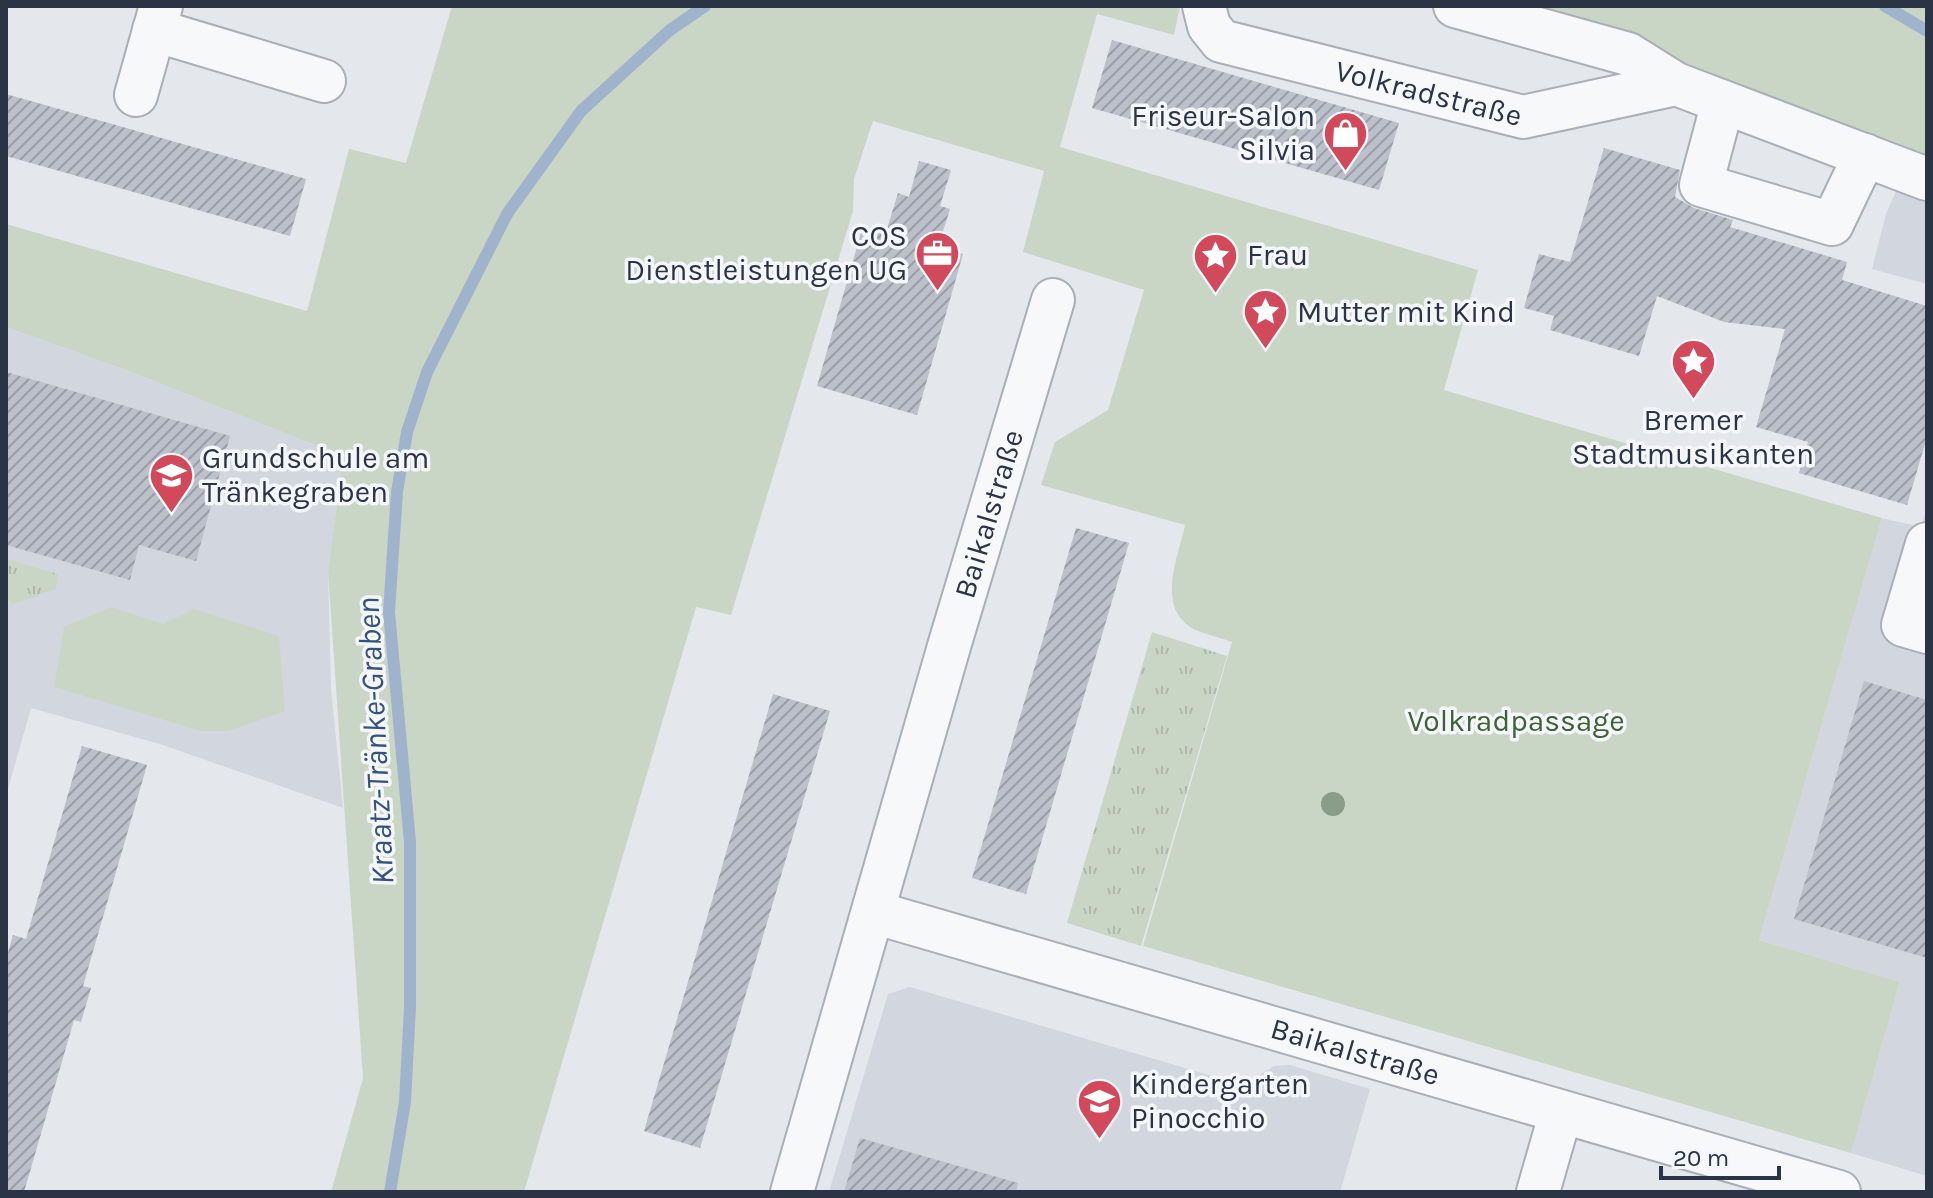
<svg xmlns="http://www.w3.org/2000/svg" width="1933" height="1198" font-family="Karla,sans-serif">
<defs>
<pattern id="grass-tufts" width="24" height="20" patternUnits="userSpaceOnUse" patternTransform="scale(2)"><rect width="24" height="20" fill="#c9d6c5"/><path d="M3 7l-1-3M5 7V3M7 7l1-3M15 17l-1-3M17 17v-4M19 17l1-3" fill="none" stroke="#adb8ab"/></pattern>
<pattern id="building-hatch" width="6" height="6" patternUnits="userSpaceOnUse" patternTransform="scale(2)"><rect width="6" height="6" fill="#bbc0ca"/><path d="M-1 1l2-2M0 6l6-6M5 7l2-2" fill="none" stroke="#989da6"/></pattern>
</defs>
<rect width="100%" height="100%" fill="#e4e7ec"/>
<!-- built -->
<path fill="#d2d6de" d="M 1927,158 L 1927,284 L 1872,269 L 1886,214 L 1910,159 Z
M 6,327 L 134,373 L 343,456 L 328,572 L 331,689 L 343,808 L 160,744 L 31,708 L 6,796 Z
M 1927,507 L 1927,1176 L 1851,1153 L 1900,982 L 1759,940 L 1882,518 L 1921,527 Z
M 910,987 L 1253,1088 L 1261,1074 L 1274,1066 L 1290,1065 L 1370,1089 L 1340,1192 L 829,1192 L 888,994 Z"/>
<!-- grass -->
<path fill="url(#grass-tufts)" d="M 6,559 L 58,574 L 56,589 L 13,604 L 6,600 Z
M 1152,632 L 1227,656 L 1141,946 L 1067,923 Z"/>
<!-- park -->
<path fill="#c9d6c5" d="M 452,6 L 1180,6 L 1174,35 L 1097,14 L 1060,147 L 1478,270 L 1444,390 L 1882,518 L 1759,940 L 1900,982 L 1851,1153 L 1143,946 L 1232,642 C 1220,637 1201,634 1190,627 C 1156,604 1179,555 1185,525 L 1041,485 L 1055,442 L 1108,410 L 1144,290 L 1023,252 L 1044,171 L 873,121 L 854,179 L 853,211 L 731,615 L 696,607 L 524,1192 L 331,1192 L 363,1078 L 328,572 L 343,456 L 134,373 L 6,327 L 6,224 L 307,311 L 349,149 L 406,163 Z
M 1520,6 L 1927,6 L 1927,158 Z
M 111,607 L 163,624 L 194,609 L 279,636 L 285,711 L 228,731 L 201,731 L 54,687 L 64,627 Z"/>
<g fill="none" stroke-linecap="round" stroke-linejoin="round">
<!-- stream -->
<path stroke="#9fb4cc" stroke-width="12" d="M 1885,6 L 1927,31
M 390,1192 L 405,1102 L 410,1007 L 410,842 L 389,612 L 397,492 L 407,432 L 427,372 L 507,214 L 581,111 L 670,30 L 705,6"/>
</g>
<!-- building -->
<path fill="url(#building-hatch)" d="M 1112,40 L 1399,123 L 1379,190 L 1092,108 Z
M 6,94 L 306,179 L 290,236 L 6,156 Z
M 1604,148 L 1680,170 L 1675,197 L 1694,208 L 1733,220 L 1730,227 L 1847,262 L 1842,280 L 1927,306 L 1927,437 L 1907,505 L 1799,473 L 1808,442 L 1756,427 L 1785,329 L 1724,322 L 1657,296 L 1639,356 L 1550,330 L 1554,316 L 1524,308 L 1539,254 L 1570,262 Z
M 919,161 L 951,170 L 940,206 L 950,209 L 938,247 L 963,254 L 917,415 L 817,386 L 863,226 L 886,232 L 898,193 L 909,197 Z
M 6,372 L 230,436 L 196,561 L 139,545 L 130,580 L 6,545 Z
M 1076,528 L 1129,543 L 1026,894 L 972,878 Z
M 1864,681 L 1927,700 L 1927,958 L 1794,919 Z
M 773,694 L 830,711 L 700,1148 L 644,1131 Z
M 82,746 L 147,765 L 83,986 L 91,988 L 81,1022 L 74,1020 L 24,1192 L 6,1192 L 6,960 L 13,935 L 26,939 Z
M 860,1138 L 1018,1183 L 1016,1192 L 844,1192 Z"/>
<g fill="none" stroke-linecap="round" stroke-linejoin="round">
<defs>
<g id="minor">
<path id="s1" d="M 1204,6 L 1209,26 L 1221,41 L 1523,117 L 1676,84"/>
<path d="M 1455,6 L 1628,54 L 1676,84 L 1927,179"/>
<path d="M 154,30 L 324,81"/>
<path d="M 136,95 L 161,6"/>
<path d="M 1723,102 L 1701,185 L 1832,224 L 1865,155"/>
<path d="M 1927,544 L 1903,625 L 1927,632"/>
<path id="s2" d="M 873,912 L 1839,1192"/>
<path id="s3" d="M 792,1192 L 950,643 L 1053,300"/>
<path d="M 1538,1192 L 1561,1112"/>
</g>
</defs>
<!-- minor casing -->
<use href="#minor" stroke="#a9aeb7" stroke-width="46"/>
<!-- minor -->
<use href="#minor" stroke="#f7f8fa" stroke-width="42"/>
</g>
<!-- trees -->
<circle fill="#899d89" cx="1333" cy="804" r="12"/>
<!-- icons -->
<defs>
<symbol id="shop-pin" viewBox="-11 -11 22 30"><path d="M0 17L-7.5 6A9.5 9.5 0 1 1 7.5 6Z" fill="#d1495b" stroke="#f4f6f9"/><path d="M-5-2.5h2.3a2.7 3.5 0 0 1 5.4 0H5L5.5 6h-11ZM-1.5-2.5h3a1.5 2.3 0 0 0-3 0Z" fill="#fff"/></symbol>
<symbol id="office-pin" viewBox="-11 -11 22 30"><path d="M0 17L-7.5 6A9.5 9.5 0 1 1 7.5 6Z" fill="#d1495b" stroke="#f4f6f9"/><path d="M-6-3h4V-5.5h4V-3h4V5H-6ZM-1-4.5V-3h2v-1.5ZM-6 0V1H6V0Z" fill="#fff"/></symbol>
<symbol id="sight-pin" viewBox="-11 -11 22 30"><path d="M0 17L-7.5 6A9.5 9.5 0 1 1 7.5 6Z" fill="#d1495b" stroke="#f4f6f9"/><path d="M0-6L1.8-2.2L6-1.7L2.9 1.2L3.7 5.4L0 3.3L-3.7 5.4L-2.9 1.2L-6-1.7L-1.8-2.2Z" fill="#fff"/></symbol>
<symbol id="school-pin" viewBox="-11 -11 22 30"><path d="M0 17L-7.5 6A9.5 9.5 0 1 1 7.5 6Z" fill="#d1495b" stroke="#f4f6f9"/><path d="M0-5L7-2L0 1L-7-2ZM-4 1L0 2.5L4 1V4Q0 6-4 4Z" fill="#fff"/></symbol>
</defs>
<g fill-rule="evenodd">
<use href="#shop-pin" x="1320" y="108" width="51" height="69"/>
<use href="#office-pin" x="912" y="228" width="51" height="69"/>
<use href="#sight-pin" x="1190" y="230" width="51" height="69"/>
<use href="#sight-pin" x="1240" y="286" width="51" height="69"/>
<use href="#sight-pin" x="1668" y="336" width="51" height="69"/>
<use href="#school-pin" x="146" y="450" width="51" height="69"/>
<use href="#school-pin" x="1074" y="1076" width="51" height="69"/>
</g>
<g text-anchor="middle" stroke-width="7" stroke-linejoin="round" paint-order="stroke">
<!-- street labels -->
<g font-size="30" fill="#2b3445" stroke="#f4f6f9">
<text dy="10" stroke="none"><textPath href="#s1" startOffset="254">Volkradstraße</textPath></text>
<text dy="10" stroke="none"><textPath href="#s3" startOffset="706">Baikalstraße</textPath></text>
<text dy="10" stroke="none"><textPath href="#s2" startOffset="502">Baikalstraße</textPath></text>
</g>
<!-- poi labels -->
<g font-size="30" fill="#2b3445" stroke="#f4f6f9" text-anchor="start">
<text x="1315" y="126" text-anchor="end">Friseur-Salon<tspan x="1315" dy="34">Silvia</tspan></text>
<text x="907" y="246" text-anchor="end">COS<tspan x="907" dy="34">Dienstleistungen UG</tspan></text>
<text x="1247" y="265">Frau</text>
<text x="1297" y="322">Mutter mit Kind</text>
<text x="1693" y="430" text-anchor="middle">Bremer<tspan x="1693" dy="34">Stadtmusikanten</tspan></text>
<text x="202" y="468">Grundschule am<tspan x="202" dy="34">Tränkegraben</tspan></text>
<text x="1131" y="1094">Kindergarten<tspan x="1131" dy="34">Pinocchio</tspan></text>
</g>
<!-- park labels -->
<g font-size="30" fill="#3f6138" stroke="#f4f6f9">
<text x="1516" y="731">Volkradpassage</text>
</g>
<!-- water labels -->
<g font-size="32" font-style="italic" fill="#34527a" stroke="#f4f6f9">
<text transform="translate(375 741) rotate(-93)" y="11">Kraatz-Tränke-Graben</text>
</g>
</g>
<!-- border -->
<rect width="1933" height="1198" fill="none" stroke="#2b3445" stroke-width="16"/>
<!-- scale -->
<path d="M1661 1166v12h118v-12" fill="none" stroke="#2b3445" stroke-width="4"/>
<text x="1673" y="1166" font-size="24" fill="#2b3445" stroke="#f4f6f9" stroke-width="6" paint-order="stroke">20 m</text>
</svg>
